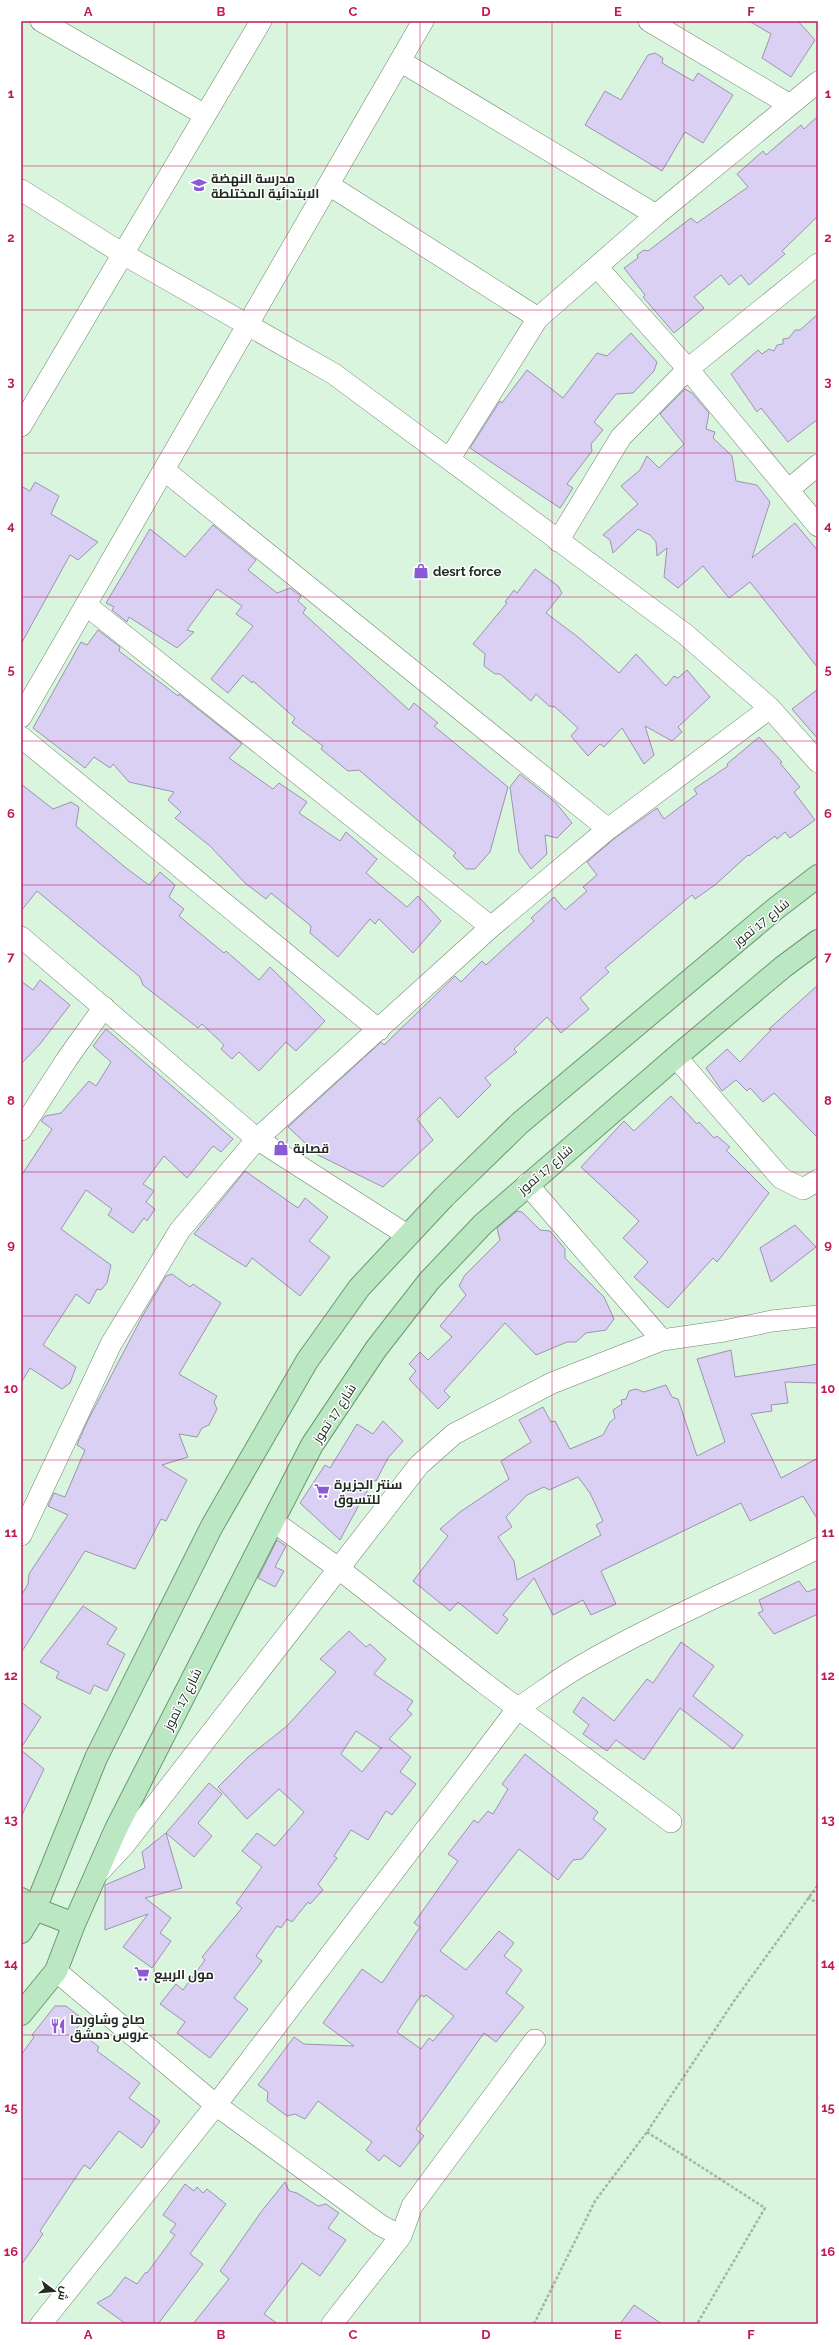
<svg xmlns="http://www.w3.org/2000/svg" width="839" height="2345" font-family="Raleway,Cairo,sans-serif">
<rect width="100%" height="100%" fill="#daf5dd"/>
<!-- building -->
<path fill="#dad0f4" stroke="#9c93b0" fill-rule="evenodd" d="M 749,21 L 798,21 L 815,40 L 791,77 L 762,58 L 771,34 Z
M 655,53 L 663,58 L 662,63 L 693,81 L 698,73 L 733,95 L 703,143 L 685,132 L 662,171 L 585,125 L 605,91 L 621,100 L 648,55 Z
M 818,116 L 818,216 L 782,251 L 785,254 L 749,285 L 741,275 L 729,285 L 721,275 L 694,297 L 704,308 L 674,333 L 643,297 L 645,295 L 624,268 L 638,258 L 637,255 L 644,250 L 648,251 L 691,218 L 697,223 L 748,187 L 737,174 L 763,151 L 766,155 L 801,125 L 804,129 Z
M 818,314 L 818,419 L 788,442 L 761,408 L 757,412 L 731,374 L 758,350 L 762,354 L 769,349 L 774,351 L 777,345 L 783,344 L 783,339 L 789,338 L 795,330 L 800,330 Z
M 631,333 L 657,362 L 654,371 L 633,393 L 616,394 L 594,422 L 603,430 L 591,444 L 592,451 L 567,484 L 573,488 L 560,508 L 470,448 L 500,401 L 502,403 L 527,370 L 563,398 L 597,353 L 607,356 Z
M 685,389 L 692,393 L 709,413 L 706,429 L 715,432 L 713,438 L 732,456 L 736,481 L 757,485 L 770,502 L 752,558 L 795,523 L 818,551 L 818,668 L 750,582 L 729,598 L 703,566 L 678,588 L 664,577 L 667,548 L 657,556 L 656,542 L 650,535 L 638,529 L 613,553 L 610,540 L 603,535 L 638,504 L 621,486 L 640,470 L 647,456 L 659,468 L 684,444 L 660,414 Z
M 35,482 L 59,496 L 51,514 L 98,542 L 78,560 L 70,555 L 21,644 L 21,486 L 30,491 Z
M 213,525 L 256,560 L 248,570 L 277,593 L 290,588 L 301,596 L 298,601 L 306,608 L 303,613 L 409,710 L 414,703 L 438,723 L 434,726 L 508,787 L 490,852 L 475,869 L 466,869 L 453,856 L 456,853 L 359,770 L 348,771 L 321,749 L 323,746 L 292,723 L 295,718 L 253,681 L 252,683 L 243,675 L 228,693 L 211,679 L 253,626 L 236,614 L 242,606 L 217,589 L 187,630 L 194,632 L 177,648 L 129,617 L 127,622 L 112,610 L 114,607 L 106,603 L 150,529 L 185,557 Z
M 535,569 L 558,586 L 562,593 L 546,613 L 578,637 L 619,673 L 636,654 L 666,686 L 674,676 L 678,678 L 687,670 L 710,697 L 678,727 L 682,732 L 672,741 L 645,726 L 654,755 L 644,764 L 622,728 L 604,747 L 600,744 L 588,756 L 571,736 L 578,728 L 555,707 L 549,706 L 536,694 L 531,701 L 500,674 L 495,674 L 484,666 L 485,654 L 473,644 L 507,603 L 505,602 L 514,590 L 517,593 Z
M 98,630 L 120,647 L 119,651 L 178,696 L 179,694 L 242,744 L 229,758 L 273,789 L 279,783 L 307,802 L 299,813 L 340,841 L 346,832 L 377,859 L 366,873 L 407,907 L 418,896 L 441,921 L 413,953 L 379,919 L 375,924 L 370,919 L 338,957 L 310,933 L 311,926 L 271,893 L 266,899 L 245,883 L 210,846 L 175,818 L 181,812 L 168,800 L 174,792 L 129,782 L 113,764 L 110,768 L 94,757 L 85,768 L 33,728 L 81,642 L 87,645 Z
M 818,689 L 818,739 L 792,709 Z
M 759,737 L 782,762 L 780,763 L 800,787 L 794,792 L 815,820 L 790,838 L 785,832 L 777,839 L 775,836 L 749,856 L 748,855 L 715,885 L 695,899 L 692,895 L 661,921 L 605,968 L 609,972 L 580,998 L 589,1009 L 561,1033 L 547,1017 L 514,1049 L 517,1052 L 485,1078 L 491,1085 L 458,1118 L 440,1097 L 417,1119 L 433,1140 L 383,1187 L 318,1155 L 288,1127 L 381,1042 L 384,1045 L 455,976 L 461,982 L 482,961 L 486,965 L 534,921 L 531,918 L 554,897 L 565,910 L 587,891 L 583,887 L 597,875 L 587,862 L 615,838 L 657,808 L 664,819 L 697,794 L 694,789 L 728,766 L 727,764 Z
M 520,774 L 556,803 L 572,823 L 557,838 L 545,835 L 547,854 L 531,869 L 519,852 L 510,787 Z
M 21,784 L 53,809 L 71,802 L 79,807 L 76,826 L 126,868 L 149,885 L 160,872 L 175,885 L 169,897 L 184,909 L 179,916 L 224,953 L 226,951 L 259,980 L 270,967 L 325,1021 L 296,1051 L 286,1042 L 259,1071 L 239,1052 L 232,1059 L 221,1049 L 224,1045 L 202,1024 L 198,1028 L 143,985 L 140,977 L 37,891 L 21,911 Z
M 40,980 L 70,1005 L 40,1044 L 21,1064 L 21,981 L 33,990 Z
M 818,985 L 818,1138 L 774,1093 L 763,1102 L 750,1088 L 747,1091 L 736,1080 L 722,1091 L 706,1068 L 727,1049 L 740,1062 L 771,1030 L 769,1029 Z
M 106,1029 L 233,1139 L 221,1152 L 213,1146 L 187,1178 L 164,1156 L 143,1184 L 154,1191 L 146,1202 L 155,1209 L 147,1221 L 144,1218 L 133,1233 L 108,1215 L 112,1209 L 86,1190 L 61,1229 L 111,1265 L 107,1283 L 101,1290 L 97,1289 L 89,1304 L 76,1294 L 43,1345 L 76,1367 L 70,1383 L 62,1389 L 30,1368 L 21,1383 L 21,1176 L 52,1129 L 41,1121 L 45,1116 L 61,1113 L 89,1081 L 96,1086 L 111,1062 L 93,1046 Z
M 671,1096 L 697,1124 L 699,1122 L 714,1138 L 717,1136 L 730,1147 L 726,1150 L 769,1193 L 725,1252 L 717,1262 L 713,1258 L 668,1308 L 634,1277 L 648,1262 L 623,1238 L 639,1221 L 581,1167 L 624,1121 L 634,1131 Z
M 245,1171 L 298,1208 L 305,1198 L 328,1217 L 309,1241 L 330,1257 L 300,1296 L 252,1258 L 246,1267 L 194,1234 Z
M 517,1211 L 522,1212 L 540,1230 L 550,1231 L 565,1249 L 565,1258 L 604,1297 L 614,1319 L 606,1330 L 586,1333 L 576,1342 L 567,1342 L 536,1355 L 505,1323 L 444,1391 L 450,1397 L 438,1409 L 409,1379 L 416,1371 L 409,1364 L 420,1352 L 428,1360 L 452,1337 L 440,1326 L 466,1295 L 459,1286 L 465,1275 L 500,1240 L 497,1228 Z
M 795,1225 L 816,1247 L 771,1282 L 760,1248 Z
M 172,1274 L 190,1287 L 193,1284 L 221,1303 L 179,1374 L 217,1396 L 214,1402 L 217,1409 L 209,1425 L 202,1428 L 197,1437 L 179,1434 L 188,1457 L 162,1465 L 187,1480 L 166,1521 L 161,1519 L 135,1569 L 85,1551 L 21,1653 L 21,1596 L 28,1584 L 29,1574 L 68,1515 L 48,1506 L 54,1493 L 65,1497 L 85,1450 L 77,1445 L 87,1422 L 143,1315 L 166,1276 Z
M 731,1350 L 735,1377 L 818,1364 L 818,1383 L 785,1382 L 788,1403 L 771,1405 L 772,1411 L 751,1414 L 781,1478 L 818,1458 L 818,1520 L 803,1496 L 750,1521 L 741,1503 L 601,1571 L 616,1604 L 591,1615 L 583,1600 L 553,1615 L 534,1578 L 503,1615 L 508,1619 L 497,1634 L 458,1602 L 450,1611 L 413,1581 L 448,1536 L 440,1529 L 460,1512 L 509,1479 L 501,1461 L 531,1442 L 519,1420 L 543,1407 L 551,1422 L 555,1421 L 570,1449 L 603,1435 L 610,1422 L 615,1418 L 613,1410 L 622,1404 L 621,1400 L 626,1399 L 629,1391 L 636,1389 L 644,1392 L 666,1385 L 672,1397 L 678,1399 L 697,1456 L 725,1442 L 697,1359 ZM 578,1477 L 590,1493 L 603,1521 L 596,1525 L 601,1535 L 517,1580 L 514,1561 L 498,1537 L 512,1527 L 506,1517 L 527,1495 L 544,1487 L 549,1490 Z
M 383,1421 L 403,1441 L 388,1458 L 376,1481 L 374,1480 L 359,1505 L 340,1540 L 300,1503 L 325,1465 L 330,1468 L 357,1424 L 373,1434 Z
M 277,1540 L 286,1546 L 275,1567 L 284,1571 L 275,1587 L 258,1578 Z
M 799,1581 L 807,1592 L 818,1588 L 818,1614 L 774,1634 L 758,1613 L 763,1611 L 759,1600 Z
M 83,1606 L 117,1628 L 107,1644 L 125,1654 L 107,1691 L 94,1685 L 90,1694 L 56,1678 L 59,1672 L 40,1662 Z
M 349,1631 L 366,1647 L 370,1644 L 386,1659 L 374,1674 L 413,1701 L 407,1710 L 412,1714 L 389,1739 L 411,1757 L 400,1772 L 416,1784 L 392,1815 L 386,1811 L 368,1840 L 351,1830 L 334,1856 L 337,1858 L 318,1884 L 323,1890 L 310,1904 L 308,1902 L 292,1922 L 287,1919 L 281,1928 L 277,1926 L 256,1956 L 262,1961 L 234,1998 L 248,2009 L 210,2058 L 177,2033 L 185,2022 L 160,2004 L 176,1984 L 183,1990 L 205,1960 L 202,1957 L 242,1908 L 236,1903 L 262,1867 L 242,1851 L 257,1833 L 275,1846 L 304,1812 L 279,1789 L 247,1819 L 218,1787 L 248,1757 L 287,1726 L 336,1672 L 320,1659 ZM 356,1731 L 381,1748 L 382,1747 L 362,1772 L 341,1754 Z
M 681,1642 L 714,1666 L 693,1696 L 743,1735 L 733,1749 L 680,1708 L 644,1760 L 616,1740 L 607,1751 L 583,1734 L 589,1725 L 573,1712 L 583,1697 L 614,1721 L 647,1679 L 653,1683 Z
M 21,1702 L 41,1717 L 21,1748 Z
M 21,1750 L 44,1769 L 21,1817 Z
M 525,1754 L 598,1812 L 593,1819 L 606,1829 L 582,1859 L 573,1860 L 558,1880 L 519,1849 L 440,1951 L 466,1970 L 499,1931 L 514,1943 L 504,1956 L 522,1970 L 506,1993 L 524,2007 L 496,2042 L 484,2033 L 416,2129 L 424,2136 L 400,2167 L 384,2155 L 379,2161 L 366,2150 L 372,2142 L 318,2101 L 305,2119 L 295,2114 L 287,2116 L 267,2101 L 268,2092 L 258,2085 L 294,2037 L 304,2044 L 354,2046 L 323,2023 L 362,1969 L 382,1983 L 420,1927 L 414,1923 L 458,1861 L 448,1854 L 474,1820 L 478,1823 L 488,1811 L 493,1814 L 508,1789 L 502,1784 ZM 421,1995 L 424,1997 L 426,1995 L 454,2016 L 433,2041 L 429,2038 L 421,2049 L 397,2032 Z
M 209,1783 L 222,1794 L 198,1823 L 212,1836 L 194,1857 L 166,1833 Z
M 166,1833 L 182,1888 L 145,1898 L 171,1918 L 160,1933 L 171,1941 L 152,1968 L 123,1947 L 148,1914 L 105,1930 L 105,1885 L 145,1868 L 142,1852 Z
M 55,2006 L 66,2006 L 84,2020 L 76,2029 L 99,2047 L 97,2051 L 140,2083 L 129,2098 L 160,2121 L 142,2148 L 119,2131 L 90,2169 L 84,2165 L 40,2231 L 43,2234 L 21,2265 L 21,2055 L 34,2037 L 32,2035 Z
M 285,2182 L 289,2191 L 297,2193 L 318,2206 L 326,2204 L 339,2213 L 328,2228 L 346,2240 L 320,2276 L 302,2263 L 264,2314 L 278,2324 L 193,2324 L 229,2279 L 220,2271 L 261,2212 Z
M 185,2184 L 194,2191 L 197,2187 L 203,2193 L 207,2189 L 226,2204 L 190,2254 L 203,2264 L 158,2324 L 126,2324 L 97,2303 L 111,2295 L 125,2277 L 137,2284 L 146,2272 L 147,2273 L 175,2235 L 170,2232 L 176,2224 L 163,2215 Z
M 634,2305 L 662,2324 L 620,2324 Z"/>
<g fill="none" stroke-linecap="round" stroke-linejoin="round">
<defs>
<path id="minor" d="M 41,21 L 205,115
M 649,21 L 790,105
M 400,61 L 656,215
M 329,185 L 538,318
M 21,190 L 123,254 L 334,374 L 685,634 L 770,708 L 818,762
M 597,267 L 688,369 L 818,526
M 21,426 L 261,21
M 450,458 L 538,318 L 656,215 L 818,82
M 164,470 L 608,829
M 788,490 L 818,465
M 558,541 L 621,437 L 688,369 L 818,264
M 86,605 L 491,927
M 21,717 L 423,21
M 21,737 L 379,1030
M 21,937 L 257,1139 L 407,1235
M 676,1057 L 781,1178 L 803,1189 L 818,1180
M 21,1130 L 67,1059 L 104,1007
M 527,1184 L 662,1340
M 273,1521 L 338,1568 L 484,1683 L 671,1822
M 21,1535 L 111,1344 L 180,1230 L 257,1139 L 491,927 L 608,829 L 770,708
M 100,1871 L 125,1844 L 419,1465 L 454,1434 L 552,1383 L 662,1340 L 724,1331 L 772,1321 L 818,1316
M 56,1971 L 216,2105 L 380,2225 L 401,2236
M 41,2324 L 216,2105 L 518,1708 C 538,1695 558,1679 579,1667 C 656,1622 739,1588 818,1548
M 332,2324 L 401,2236 L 412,2206 L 535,2040"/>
<path id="major" d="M 21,1899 L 35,1909 L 74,1924
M 21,1932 L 35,1909 L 96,1758 L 212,1526 L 307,1361 L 359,1288 L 444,1197 L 520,1123 L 775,909 L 818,876
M 21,2014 L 56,1971 L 74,1924 L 116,1829 L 273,1521 L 312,1445 L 376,1349 L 429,1281 L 483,1224 L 676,1057 L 783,967 L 818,941"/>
</defs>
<!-- minor casing -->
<use href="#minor" stroke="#6c856f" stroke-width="22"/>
<!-- major casing -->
<use href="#major" stroke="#689b70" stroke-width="24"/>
<!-- path -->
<path stroke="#a1b7a3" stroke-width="2.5" stroke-dasharray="3 2" stroke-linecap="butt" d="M 808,1897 L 818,1904
M 647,2132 L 765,2208 L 697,2324
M 534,2324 L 595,2201 L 647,2132 L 734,2001 L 818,1885"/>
<!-- minor -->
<use href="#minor" stroke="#fff" stroke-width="21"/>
<!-- major -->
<use href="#major" stroke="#bbe7c2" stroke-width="22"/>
</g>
<!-- grid -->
<path fill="none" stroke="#c2185b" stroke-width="1" stroke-opacity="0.55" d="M 154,21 L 154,2324M 287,21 L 287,2324M 420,21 L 420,2324M 552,21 L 552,2324M 684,21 L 684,2324M 21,166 L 818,166M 21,310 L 818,310M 21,453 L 818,453M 21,597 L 818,597M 21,741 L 818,741M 21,885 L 818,885M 21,1029 L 818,1029M 21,1172 L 818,1172M 21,1316 L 818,1316M 21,1460 L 818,1460M 21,1604 L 818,1604M 21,1748 L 818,1748M 21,1892 L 818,1892M 21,2035 L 818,2035M 21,2179 L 818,2179"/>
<!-- icons -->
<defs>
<symbol id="school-bare" viewBox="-9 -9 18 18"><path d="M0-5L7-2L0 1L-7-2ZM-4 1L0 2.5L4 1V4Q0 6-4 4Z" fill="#8b5bd5" stroke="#fff" stroke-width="2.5" paint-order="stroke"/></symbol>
<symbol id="shop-bare" viewBox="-9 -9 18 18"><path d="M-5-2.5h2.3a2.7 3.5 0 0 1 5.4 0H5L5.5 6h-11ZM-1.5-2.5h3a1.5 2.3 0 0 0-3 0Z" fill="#8b5bd5" stroke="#fff" stroke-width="2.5" paint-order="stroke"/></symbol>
<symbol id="supermarket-bare" viewBox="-9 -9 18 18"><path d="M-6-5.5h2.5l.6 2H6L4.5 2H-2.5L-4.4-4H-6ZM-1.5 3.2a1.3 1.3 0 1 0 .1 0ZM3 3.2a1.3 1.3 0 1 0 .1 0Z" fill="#8b5bd5" stroke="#fff" stroke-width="2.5" paint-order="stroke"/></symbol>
<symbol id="restaurant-bare" viewBox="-9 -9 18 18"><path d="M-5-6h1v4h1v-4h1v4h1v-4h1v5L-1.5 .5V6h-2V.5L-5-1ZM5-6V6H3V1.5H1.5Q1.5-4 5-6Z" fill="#8b5bd5" stroke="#fff" stroke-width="2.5" paint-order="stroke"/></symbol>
</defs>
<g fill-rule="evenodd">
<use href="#school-bare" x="188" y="174" width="22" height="22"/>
<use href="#shop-bare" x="410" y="560" width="22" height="22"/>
<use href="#shop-bare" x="270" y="1137" width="22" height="22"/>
<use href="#supermarket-bare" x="311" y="1480" width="22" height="22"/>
<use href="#supermarket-bare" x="131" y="1963" width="22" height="22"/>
<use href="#restaurant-bare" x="47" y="2015" width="22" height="22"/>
</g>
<g text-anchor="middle" stroke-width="3" stroke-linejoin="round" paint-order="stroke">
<!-- poi labels -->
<g font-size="13" font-weight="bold" fill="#212b22" stroke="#fff" text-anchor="start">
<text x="211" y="183">مدرسة النهضة<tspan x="211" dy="15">الابتدائية المختلطة</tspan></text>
<text x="433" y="576">desrt force</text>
<text x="293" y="1153">قصابة</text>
<text x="334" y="1489">سنتر الجزيرة<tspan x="334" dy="15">للتسوق</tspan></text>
<text x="154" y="1979">مول الربيع</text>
<text x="70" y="2024">صاج وشاورما<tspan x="70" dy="15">عروس دمشق</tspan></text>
</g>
<!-- street labels -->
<g font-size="13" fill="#212b22" stroke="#fff">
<text transform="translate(761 922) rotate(-39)" y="5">شارع 17 تموز</text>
<text transform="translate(545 1169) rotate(-41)" y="5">شارع 17 تموز</text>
<text transform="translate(334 1413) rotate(-57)" y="5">شارع 17 تموز</text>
<text transform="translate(182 1699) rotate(-63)" y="5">شارع 17 تموز</text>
</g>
</g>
<!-- border -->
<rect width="839" height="2345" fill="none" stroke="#ffffff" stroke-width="44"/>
<!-- north arrow -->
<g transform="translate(54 2291) rotate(106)" stroke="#ffffff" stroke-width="3" paint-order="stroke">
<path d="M0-3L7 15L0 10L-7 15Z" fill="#212b22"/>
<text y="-6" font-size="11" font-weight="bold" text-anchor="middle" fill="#212b22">ش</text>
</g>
<rect x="22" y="22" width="795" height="2301" fill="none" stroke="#c2185b" stroke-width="1.5"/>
<g font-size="13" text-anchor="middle" font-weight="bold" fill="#c2185b">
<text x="88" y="16">A</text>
<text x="221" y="16">B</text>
<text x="353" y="16">C</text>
<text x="486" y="16">D</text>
<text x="618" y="16">E</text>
<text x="751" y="16">F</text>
<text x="11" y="98">1</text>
<text x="828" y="98">1</text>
<text x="11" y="242">2</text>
<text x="828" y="242">2</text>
<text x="11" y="386">3</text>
<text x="828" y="386">3</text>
<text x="11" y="530">4</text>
<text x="828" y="530">4</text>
<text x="11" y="674">5</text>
<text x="828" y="674">5</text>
<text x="11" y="818">6</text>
<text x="828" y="818">6</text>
<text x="11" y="961">7</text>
<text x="828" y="961">7</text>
<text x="11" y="1105">8</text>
<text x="828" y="1105">8</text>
<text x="11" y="1249">9</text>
<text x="828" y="1249">9</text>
<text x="11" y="1393">10</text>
<text x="828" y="1393">10</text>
<text x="11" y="1537">11</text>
<text x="828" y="1537">11</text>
<text x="11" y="1680">12</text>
<text x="828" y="1680">12</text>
<text x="11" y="1824">13</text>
<text x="828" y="1824">13</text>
<text x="11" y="1968">14</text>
<text x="828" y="1968">14</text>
<text x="11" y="2112">15</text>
<text x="828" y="2112">15</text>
<text x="11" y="2256">16</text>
<text x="828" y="2256">16</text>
<text x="88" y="2339">A</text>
<text x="221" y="2339">B</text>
<text x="353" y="2339">C</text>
<text x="486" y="2339">D</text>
<text x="618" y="2339">E</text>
<text x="751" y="2339">F</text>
</g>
</svg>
